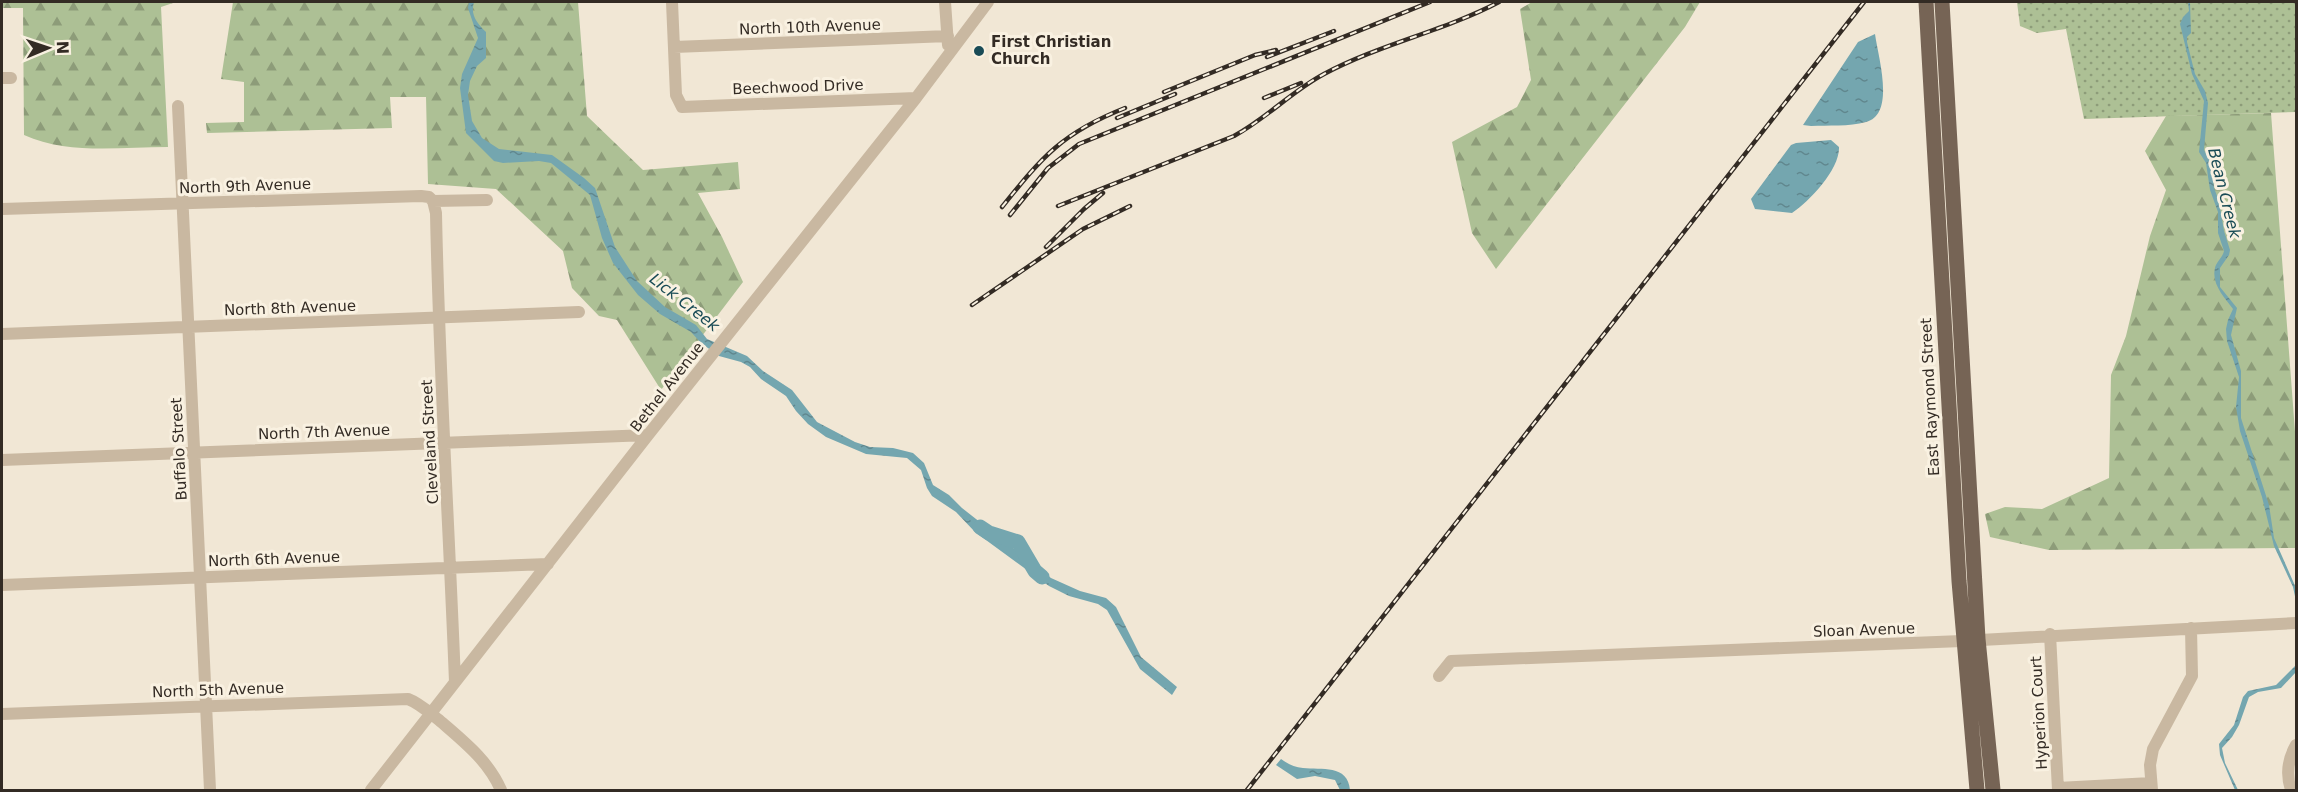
<svg xmlns="http://www.w3.org/2000/svg" width="2298" height="792" font-family="'DejaVu Sans',sans-serif">
<defs>
<pattern id="grass-dots" width="8" height="8" patternUnits="userSpaceOnUse" patternTransform="scale(1.5)"><rect width="8" height="8" fill="#adc095"/><path d="M2 2h.1M6 6h.1" fill="none" stroke="#8d9c79" stroke-width="1.8" stroke-linecap="round"/></pattern>
<pattern id="forest-firs" width="22" height="20" patternUnits="userSpaceOnUse" patternTransform="scale(1.5)"><rect width="22" height="20" fill="#adc095"/><path d="M5 1l3.5 6h-7zM16 11l3.5 6h-7z" fill="#8d9c79"/></pattern>
<pattern id="water-ripples" width="26" height="14" patternUnits="userSpaceOnUse" patternTransform="scale(1.5)"><rect width="26" height="14" fill="#74a6af"/><path d="M2 4q2-2 4 0t4 0M15 11q2-2 4 0t4 0" fill="none" stroke="#60878e"/></pattern>
</defs>
<rect width="100%" height="100%" fill="#f1e7d5"/>
<!-- grass -->
<path fill="url(#grass-dots)" d="M 2017,2 L 2296,2 L 2296,112 L 2084,119 L 2066,29 L 2037,33 L 2020,26 Z"/>
<!-- forest -->
<path fill="url(#forest-firs)" d="M 2,2 L 176,2 L 161,7 L 168,147 C 120,147 68,155 24,135 L 23,8 L 2,8 Z
M 233,2 L 578,2 L 587,116 L 643,170 L 738,162 L 740,189 L 698,193 L 722,237 L 743,282 L 661,390 L 617,320 L 599,316 L 572,288 L 563,251 L 496,189 L 428,184 L 426,97 L 390,97 L 392,128 L 207,133 L 206,123 L 244,122 L 244,82 L 221,79 Z
M 1532,2 L 1700,2 L 1685,27 L 1496,269 L 1472,233 L 1452,142 L 1517,107 L 1531,80 L 1520,9 Z
M 2271,113 L 2296,445 L 2296,548 L 2049,550 L 1990,537 L 1985,514 L 2005,507 L 2042,509 L 2109,478 L 2111,375 L 2126,336 L 2150,236 L 2166,190 L 2145,151 L 2166,116 Z"/>
<!-- water -->
<path fill="url(#water-ripples)" d="M 469,2 L 474,2 C 470,15 477,23 486,32 L 486,58 L 477,66 L 470,81 L 468,95 L 472,121 L 482,138 L 499,149 L 552,155 L 584,178 L 595,188 L 615,247 L 637,281 L 665,307 L 696,325 L 707,339 L 747,356 L 763,371 L 792,390 L 817,422 L 855,442 L 870,447 L 893,448 L 913,453 L 924,463 L 933,485 L 949,495 L 962,508 L 1051,578 L 1080,591 L 1106,598 L 1116,607 L 1141,657 L 1177,687 L 1172,695 L 1140,669 L 1107,610 L 1098,604 L 1069,596 L 1049,586 L 975,532 L 956,512 L 932,496 L 927,488 L 921,470 L 907,458 L 866,454 L 826,437 L 808,424 L 796,411 L 786,396 L 761,379 L 750,367 L 741,362 L 719,356 L 701,343 L 691,332 L 660,314 L 638,295 L 613,263 L 602,238 L 590,195 L 551,163 L 539,161 L 503,163 L 494,161 L 466,133 L 460,88 L 462,74 L 478,38 L 468,8 Z
M 2188,2 L 2190,2 L 2191,33 L 2187,37 L 2187,42 L 2195,74 L 2205,91 L 2208,103 L 2204,150 L 2212,164 L 2214,188 L 2219,201 L 2224,231 L 2230,250 L 2229,255 L 2220,268 L 2220,287 L 2237,308 L 2231,335 L 2241,371 L 2241,418 L 2269,505 L 2274,538 L 2296,588 L 2296,601 L 2293,587 L 2274,546 L 2262,497 L 2240,431 L 2236,407 L 2239,377 L 2227,341 L 2226,329 L 2228,320 L 2233,309 C 2225,298 2211,284 2215,268 C 2216,262 2223,257 2224,251 L 2218,233 L 2218,212 L 2210,190 L 2206,163 L 2199,152 L 2204,101 L 2192,74 L 2180,24 L 2183,17 L 2189,11 Z
M 1875,34 C 1878,57 1896,114 1866,122 C 1849,127 1828,125 1811,126 L 1803,125 L 1858,42 Z
M 1831,140 L 1839,147 C 1840,169 1810,201 1792,213 L 1755,209 L 1751,199 L 1791,145 L 1796,143 Z
M 2295,666 L 2296,666 L 2296,672 L 2281,688 L 2258,692 L 2249,697 L 2239,725 L 2232,737 L 2222,748 L 2225,763 L 2238,790 L 2235,790 L 2220,755 L 2219,744 L 2234,725 L 2243,697 L 2248,691 L 2276,685 Z
M 1281,759 C 1288,764 1294,767 1303,768 C 1321,770 1348,764 1350,790 L 1340,790 L 1335,780 L 1315,776 L 1297,779 L 1276,765 Z"/>
<g fill="none" stroke-linecap="round" stroke-linejoin="round">
<!-- river -->
<path stroke="#74a6af" stroke-width="15" d="M 980,527 L 989,533 L 1018,542 L 1035,571 L 1042,577"/>
<!-- minor -->
<path stroke="#c9b8a1" stroke-width="12" d="M 672,2 L 676,95 L 682,107 L 916,98
M 945,2 L 948,45
M 674,47 L 948,36
M 2,78 L 11,78
M 178,106 L 210,790
M 433,201 L 436,213 C 439,369 449,526 455,682
M 2,209 L 421,196 L 429,197 L 433,201 L 487,200
M 2,334 L 579,312
M 2,460 L 648,435
M 2,585 L 548,564
M 2050,634 L 2058,790
M 1439,676 L 1451,661 L 1962,641 L 2296,623
M 2,714 L 408,699 C 419,703 430,713 439,720 C 463,741 488,760 501,790
M 2058,788 L 2151,783
M 371,790 L 648,435 L 916,98 L 988,2
M 2152,790 L 2150,765 L 2153,749 L 2192,676 L 2191,628
M 2291,790 C 2286,775 2288,759 2296,745"/>
<!-- major -->
<path stroke="#766455" stroke-width="15" d="M 1926,2 L 1959,581 L 1977,790
M 1942,2 L 1978,639 L 1993,790"/>
<defs>
<path id="rail" d="M 1267,57 L 1334,31
M 1164,92 L 1255,55 L 1276,50
M 1264,98 L 1301,83
M 1117,118 L 1175,94
M 1058,206 L 1234,136 C 1267,118 1292,91 1324,74 C 1380,44 1444,31 1499,2
M 1002,207 C 1043,156 1062,133 1125,108
M 1010,215 L 1048,168 L 1079,144 L 1430,2
M 1046,247 L 1084,209 L 1103,193
M 972,305 L 1083,229 L 1130,206
M 1247,790 L 1864,2"/>
</defs>
<!-- rail casing -->
<use href="#rail" stroke="#332b24" stroke-width="4.5"/>
<!-- rail -->
<use href="#rail" stroke="#f9f1e1" stroke-width="2" stroke-dasharray="7" stroke-linecap="butt"/>
</g>
<!-- markers -->
<circle fill="#194b56" stroke="#f9f1e1" stroke-width="2" cx="979" cy="51" r="6"/>
<g text-anchor="middle" stroke-width="6" stroke-linejoin="round" paint-order="stroke">
<!-- street labels -->
<g font-size="15" fill="#332b24" stroke="#f9f1e1">
<text transform="translate(810 27) rotate(-2)" y="5">North 10th Avenue</text>
<text transform="translate(798 87) rotate(-2)" y="5">Beechwood Drive</text>
<text transform="translate(245 186) rotate(-2)" y="5">North 9th Avenue</text>
<text transform="translate(290 308) rotate(-2)" y="5">North 8th Avenue</text>
<text transform="translate(667 387) rotate(-52)" y="5">Bethel Avenue</text>
<text transform="translate(1930 397) rotate(-93)" y="5">East Raymond Street</text>
<text transform="translate(324 432) rotate(-2)" y="5">North 7th Avenue</text>
<text transform="translate(430 442) rotate(-93)" y="5">Cleveland Street</text>
<text transform="translate(179 449) rotate(-93)" y="5">Buffalo Street</text>
<text transform="translate(274 559) rotate(-2)" y="5">North 6th Avenue</text>
<text transform="translate(1864 630) rotate(-2)" y="5">Sloan Avenue</text>
<text transform="translate(218 690) rotate(-2)" y="5">North 5th Avenue</text>
<text transform="translate(2039 713) rotate(-93)" y="5">Hyperion Court</text>
</g>
<!-- poi labels -->
<g font-size="15" font-weight="bold" fill="#332b24" stroke="#f9f1e1" text-anchor="start">
<text x="991" y="47">First Christian<tspan x="991" dy="17">Church</tspan></text>
</g>
<!-- water labels -->
<g font-size="16" font-style="italic" fill="#194b56" stroke="#f9f1e1">
<text transform="translate(2225 193) rotate(76)" y="6">Bean Creek</text>
<text transform="translate(685 302) rotate(38)" y="6">Lick Creek</text>
</g>
</g>
<!-- border -->
<rect width="2298" height="792" fill="none" stroke="#332b24" stroke-width="6"/>
<!-- north arrow -->
<g transform="translate(48 48) rotate(88)" stroke="#f9f1e1" stroke-width="4.5" paint-order="stroke">
<path d="M0-4.5L10 22L0 15L-10 22Z" fill="#332b24"/>
<text y="-9" font-size="16" font-weight="bold" text-anchor="middle" fill="#332b24">N</text>
</g>
</svg>
